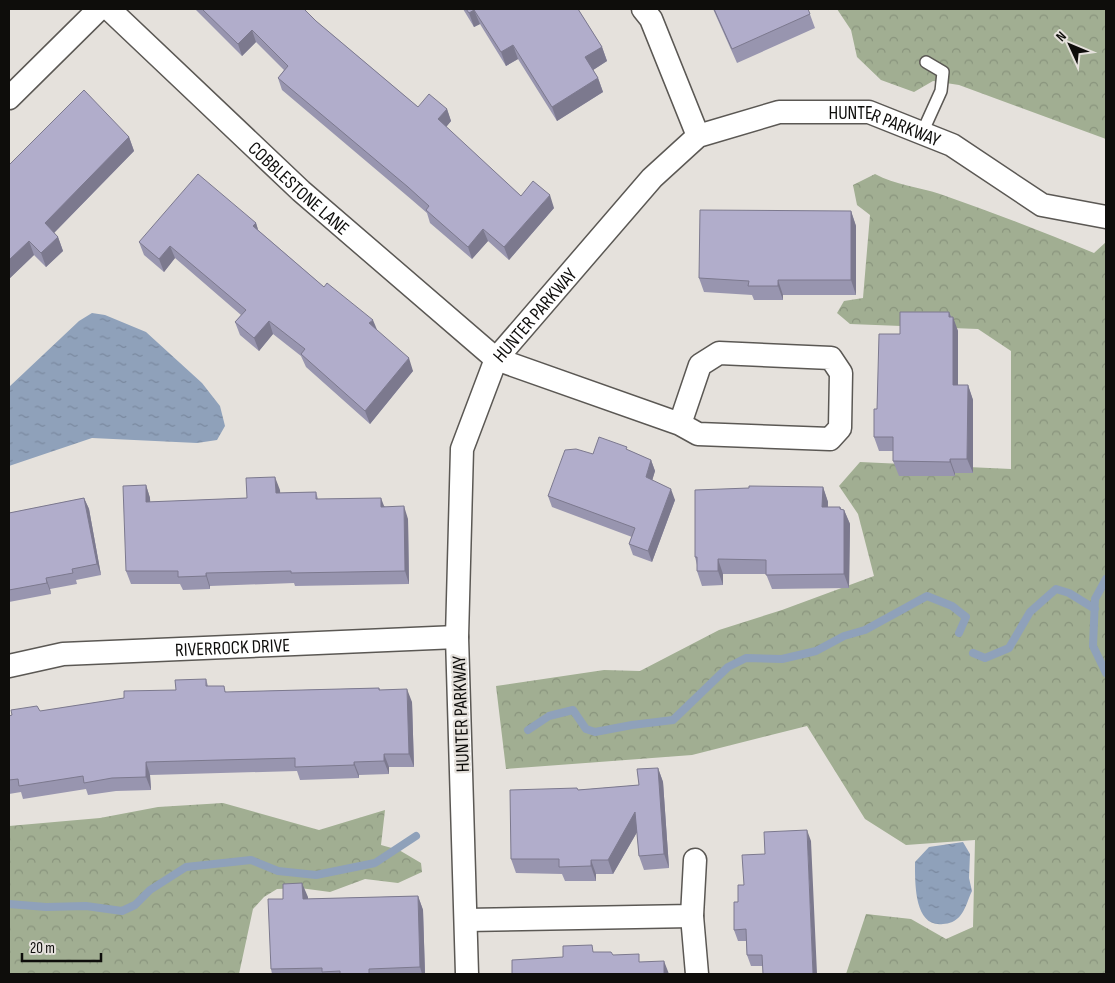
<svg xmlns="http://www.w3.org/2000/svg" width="1115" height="983" font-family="'Sofia Sans Condensed',sans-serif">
<defs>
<pattern id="forest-crowns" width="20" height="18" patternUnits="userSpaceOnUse" patternTransform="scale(1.25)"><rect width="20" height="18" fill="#a1ae92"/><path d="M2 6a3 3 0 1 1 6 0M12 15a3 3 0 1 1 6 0" fill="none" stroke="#89947d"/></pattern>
<pattern id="water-ripples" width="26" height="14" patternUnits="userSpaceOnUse" patternTransform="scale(1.25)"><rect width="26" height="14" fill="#8fa1ba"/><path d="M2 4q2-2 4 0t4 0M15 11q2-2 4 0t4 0" fill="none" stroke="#7a899f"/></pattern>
</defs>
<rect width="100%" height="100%" fill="#e5e1dc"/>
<!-- forest -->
<path fill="url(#forest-crowns)" d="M 837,9 L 1106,9 L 1106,139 L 959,85 L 933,81 L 914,92 L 881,80 L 857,57 L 851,30 Z
M 875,174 C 895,185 919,187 940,194 C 992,212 1043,232 1094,253 L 1106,242 L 1106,974 L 846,974 L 866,914 L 911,919 L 946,939 L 973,927 L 975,840 L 906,845 L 865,819 L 807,726 L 692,755 L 506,769 L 496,686 L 604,670 L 640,671 L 719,630 L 782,610 L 874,576 L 858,514 L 839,486 L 860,462 L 1011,469 L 1011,351 L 978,329 L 850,324 L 837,313 L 844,301 L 863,298 L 870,215 L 857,205 L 853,185 Z
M 223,803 L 319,830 L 385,810 L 381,845 L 399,850 L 421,863 L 422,872 L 398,883 L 365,879 L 330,892 L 300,888 L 277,889 L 264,897 L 253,909 L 239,974 L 9,974 L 9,826 L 100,818 L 158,807 Z"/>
<!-- water -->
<path fill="url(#water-ripples)" d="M 92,313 L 105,315 L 146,332 L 202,383 L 220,406 L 225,426 L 217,440 L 197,443 L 92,438 L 9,466 L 9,387 L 79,321 Z
M 963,842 L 970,854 L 969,878 L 972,891 C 968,899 966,909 960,916 C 956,921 949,924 943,924 C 914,928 915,883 915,862 L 929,847 Z"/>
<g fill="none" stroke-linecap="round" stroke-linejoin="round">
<!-- stream -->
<path stroke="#8fa1ba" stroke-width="8" d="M 1106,579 L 1095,599 L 1093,646 L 1106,673
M 973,653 L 985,658 L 1009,648 L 1030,612 L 1056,589 L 1069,593 L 1095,609
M 528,730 L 549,716 L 573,710 L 586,729 L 595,732 L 632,725 L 673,720 L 728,667 L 746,658 L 782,659 L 816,651 L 844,636 L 865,630 L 927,596 L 952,606 L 966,617 L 959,633
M 9,904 L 46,907 L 86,906 L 122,911 L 135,905 L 150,890 L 186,867 L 251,860 L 278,871 L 316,875 L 375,863 L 416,836"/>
<defs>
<path id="service" d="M 922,133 L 941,91 L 943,72 L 926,62"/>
<g id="minor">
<path id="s1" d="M 109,9 L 301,191 L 496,359 L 680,424 L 698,434 L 830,439 L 840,428 L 841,373 L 831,358 L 719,353 L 700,365 L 680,424"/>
<path d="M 643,9 L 651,19 L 698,136"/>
<path d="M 9,98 L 99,9"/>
<path id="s2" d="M 9,666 L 63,654 L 457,637"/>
<path d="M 692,916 L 697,974"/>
<path d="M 466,920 L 692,916 L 695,860"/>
<path id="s3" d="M 467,974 L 457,637 L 462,449 L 496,359 L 652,178 L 698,136 L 779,112 L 869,112 L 952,145 L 1042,205 L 1106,217"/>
</g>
</defs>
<!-- service casing -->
<use href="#service" stroke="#5b5854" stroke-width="14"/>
<!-- minor casing -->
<use href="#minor" stroke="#5b5854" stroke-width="25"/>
<!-- service -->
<use href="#service" stroke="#fff" stroke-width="11"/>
<!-- minor -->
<use href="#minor" stroke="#fff" stroke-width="22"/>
</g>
<!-- wall -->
<path fill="#9895af" d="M 195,9 L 304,9 L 316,21 L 418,107 L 447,109 L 451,121 L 446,127 L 521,196 L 554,208 L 509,260 L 488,241 L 472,259 L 430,223 L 427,213 L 412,200 L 282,90 L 278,78 L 284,70 L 256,42 L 242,56 Z
M 463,9 L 578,9 L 602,47 L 607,61 L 593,70 L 598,78 L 603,92 L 557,121 L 518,59 L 506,66 L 480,24 L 474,27 Z
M 713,9 L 808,9 L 815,28 L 737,63 Z
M 129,137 L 134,151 L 54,233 L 58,237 L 63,251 L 46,267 L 34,255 L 9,279 L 9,165 Z
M 851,211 L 856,226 L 856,295 L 783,295 L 783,300 L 754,300 L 752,295 L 704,292 L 699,278 Z
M 256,223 L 258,230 L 324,287 L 377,331 L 413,371 L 370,424 L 306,367 L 301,356 L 273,334 L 259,351 L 240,335 L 235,322 L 241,315 L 175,258 L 164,272 L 144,255 L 139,242 Z
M 949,312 L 958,331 L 958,385 L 968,385 L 973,400 L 973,473 L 955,473 L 955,476 L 899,476 L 893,461 L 893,451 L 879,451 L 874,437 L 877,409 Z
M 628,450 L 651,460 L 655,471 L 652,480 L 675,500 L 652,562 L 633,555 L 629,544 L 632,537 L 552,507 L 548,496 L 593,454 Z
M 146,485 L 150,498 L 150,502 L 247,498 L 280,490 L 280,493 L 316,492 L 318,499 L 384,506 L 408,519 L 409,584 L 295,586 L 294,583 L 210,586 L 210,589 L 183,590 L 180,584 L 131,584 L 126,571 Z
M 823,487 L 828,502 L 828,507 L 840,507 L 841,509 L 844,510 L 850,524 L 849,588 L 772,589 L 766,574 L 723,574 L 723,585 L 702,586 L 697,571 L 697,565 L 695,557 Z
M 84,498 L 89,509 L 101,575 L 76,580 L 77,584 L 50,589 L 51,594 L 9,602 L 9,513 Z
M 206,679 L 208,686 L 227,692 L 379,688 L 380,690 L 412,702 L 414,767 L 389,767 L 389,774 L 359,775 L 359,778 L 300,780 L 297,771 L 150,775 L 151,790 L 116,791 L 88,795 L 86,789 L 23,799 L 21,792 L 9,794 L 9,716 L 176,690 Z
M 658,768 L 663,782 L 669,868 L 644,870 L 639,856 L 637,832 L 613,874 L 596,874 L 596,881 L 565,881 L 562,874 L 516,873 L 511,859 L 578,790 L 639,785 Z
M 811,841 L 763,966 L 751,966 L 747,955 L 746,941 L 738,941 L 734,930 L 738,902 L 765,854 Z
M 418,896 L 423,910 L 425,974 L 272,974 L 271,969 L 308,897 L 308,899 Z"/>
<!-- shaded-wall -->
<path fill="#7c798e" d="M 474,10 L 480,24 L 474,27 L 469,13 Z
M 252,30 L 256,42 L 242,56 L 238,44 Z
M 513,45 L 518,59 L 506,66 L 501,52 Z
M 602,47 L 607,61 L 590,72 L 585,57 Z
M 598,78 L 603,92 L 557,121 L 552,107 Z
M 447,109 L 451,121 L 442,132 L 438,119 Z
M 129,137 L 134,151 L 50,237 L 45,223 Z
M 550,195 L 554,208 L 509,260 L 504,247 Z
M 851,211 L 856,226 L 856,295 L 851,280 Z
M 256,223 L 260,236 L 253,226 Z
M 483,229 L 488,241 L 472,259 L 468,247 Z
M 58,237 L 63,251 L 46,267 L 41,253 Z
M 29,241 L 34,255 L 9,279 L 9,260 Z
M 170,246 L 175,258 L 164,272 L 159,259 Z
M 778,280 L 783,295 L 783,300 L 778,286 Z
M 949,312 L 953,323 L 953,317 L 958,331 L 958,400 L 953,385 Z
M 373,320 L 378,332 L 369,323 Z
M 269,321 L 273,334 L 259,351 L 254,338 Z
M 409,358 L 413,371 L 370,424 L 365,411 Z
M 968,385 L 973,400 L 973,473 L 967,459 Z
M 950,459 L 955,473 L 955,476 L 950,462 Z
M 651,460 L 655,471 L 650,488 L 646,477 Z
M 275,477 L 280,490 L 281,506 L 276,493 Z
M 146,485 L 150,498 L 151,515 L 146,502 Z
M 823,487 L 828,502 L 827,521 L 822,507 Z
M 671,489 L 675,500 L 652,562 L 648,551 Z
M 84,498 L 89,509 L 101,575 L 97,564 Z
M 381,498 L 386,511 L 381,507 Z
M 404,506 L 408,519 L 409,584 L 405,571 Z
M 840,507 L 844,518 L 844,510 L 850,524 L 849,588 L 844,574 Z
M 718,559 L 723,574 L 723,585 L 718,571 Z
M 206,573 L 210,586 L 210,589 L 206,576 Z
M 46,578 L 50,589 L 51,594 L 47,583 Z
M 407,689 L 412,702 L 414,767 L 409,754 Z
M 384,754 L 389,767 L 389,774 L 384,761 Z
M 146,762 L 150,775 L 151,790 L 146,777 Z
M 354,762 L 359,775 L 359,778 L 354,765 Z
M 658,768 L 663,782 L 669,868 L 664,854 Z
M 635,812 L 640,827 L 613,874 L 608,860 Z
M 807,830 L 811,841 L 817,974 L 813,974 Z
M 591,860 L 596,874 L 596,881 L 591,866 Z
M 302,883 L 308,897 L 308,913 L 303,899 Z
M 418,896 L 423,910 L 425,974 L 422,974 L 420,967 Z
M 664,961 L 669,974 L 664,974 Z"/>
<!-- building -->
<path fill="#b1adcb" stroke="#7c798e" d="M 202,9 L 304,9 L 316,21 L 418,107 L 429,94 L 447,109 L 438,119 L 521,196 L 533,181 L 550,195 L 504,247 L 483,229 L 468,247 L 426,210 L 429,206 L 408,187 L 278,78 L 288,66 L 252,30 L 238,44 Z
M 466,9 L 578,9 L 602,47 L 585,57 L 598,78 L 552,107 L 513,45 L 501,52 L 474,10 L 469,13 Z
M 714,9 L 808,9 L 810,14 L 732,49 Z
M 84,90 L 129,137 L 45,223 L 58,237 L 41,253 L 29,241 L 9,260 L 9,165 Z
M 198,174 L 256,223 L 253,226 L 324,287 L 327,283 L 373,320 L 369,323 L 409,358 L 365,411 L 301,354 L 305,349 L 269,321 L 254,338 L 235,322 L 246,310 L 170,246 L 159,259 L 139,242 Z
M 700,210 L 851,211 L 851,280 L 778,280 L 778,286 L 748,286 L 749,281 L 699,278 Z
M 900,312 L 949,312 L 949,317 L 953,317 L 953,385 L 968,385 L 967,459 L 950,459 L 950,462 L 893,461 L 893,437 L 874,437 L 874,409 L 877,409 L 879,334 L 900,334 Z
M 599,437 L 627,447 L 626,449 L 651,460 L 646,477 L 671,489 L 648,551 L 629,544 L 635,528 L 548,496 L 565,450 L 576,449 L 593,454 Z
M 275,477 L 276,493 L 316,492 L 316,499 L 381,498 L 381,507 L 404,506 L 405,571 L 291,573 L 291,571 L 206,573 L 206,576 L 178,577 L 178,571 L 126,571 L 123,486 L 146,485 L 146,502 L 247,498 L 246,478 Z
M 749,486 L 823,487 L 822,507 L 840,507 L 840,509 L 844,510 L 844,574 L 766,575 L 766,560 L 718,559 L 718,571 L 697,571 L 697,557 L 695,557 L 695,490 L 749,488 Z
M 84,498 L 97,564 L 72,569 L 73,573 L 46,578 L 47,583 L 9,590 L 9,513 Z
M 206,679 L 206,686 L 224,686 L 225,692 L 379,688 L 379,690 L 407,689 L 409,754 L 384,754 L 384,761 L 354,762 L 354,765 L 295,767 L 295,758 L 146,762 L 146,777 L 112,778 L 84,783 L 83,776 L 19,786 L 18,779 L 9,780 L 9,716 L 12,715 L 11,710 L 37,706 L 40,711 L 124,698 L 124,691 L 176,690 L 175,680 Z
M 658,768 L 664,854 L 639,856 L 635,812 L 608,860 L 591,860 L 591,866 L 559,867 L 559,859 L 511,859 L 510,790 L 577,788 L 578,790 L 639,785 L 637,769 Z
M 807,830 L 813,974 L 763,974 L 762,955 L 747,955 L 746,929 L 734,930 L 734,902 L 738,902 L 738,885 L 744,885 L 742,855 L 765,854 L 764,832 Z
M 302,883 L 303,899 L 418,896 L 420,967 L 369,969 L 369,974 L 340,974 L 340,971 L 322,972 L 322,968 L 271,969 L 268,899 L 283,899 L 283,884 Z
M 592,945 L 593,952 L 611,952 L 613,955 L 639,954 L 639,962 L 664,961 L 664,974 L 512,974 L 512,960 L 563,957 L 563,946 Z"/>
<g text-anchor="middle" stroke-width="4.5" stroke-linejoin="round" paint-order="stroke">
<!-- street labels -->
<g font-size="19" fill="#0e0d0b" stroke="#e5e1dc">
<text dy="7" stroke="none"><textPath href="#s3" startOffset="1115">HUNTER PARKWAY</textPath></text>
<text dy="7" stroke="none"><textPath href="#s1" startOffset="261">COBBLESTONE LANE</textPath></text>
<text dy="7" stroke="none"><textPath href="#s3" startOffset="680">HUNTER PARKWAY</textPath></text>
<text dy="7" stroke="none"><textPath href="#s2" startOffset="225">RIVERROCK DRIVE</textPath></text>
<text transform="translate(460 714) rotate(-92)" y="7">HUNTER PARKWAY</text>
</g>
</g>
<!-- border -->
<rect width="1115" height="983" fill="none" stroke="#0e0d0b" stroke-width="20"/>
<!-- north arrow -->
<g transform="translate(1070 45) rotate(314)" stroke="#e5e1dc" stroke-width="4" paint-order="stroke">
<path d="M0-4L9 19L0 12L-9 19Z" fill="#0e0d0b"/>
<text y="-8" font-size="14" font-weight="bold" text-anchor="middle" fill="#0e0d0b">N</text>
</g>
<!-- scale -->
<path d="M22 953v8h79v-8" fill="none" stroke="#0e0d0b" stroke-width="2.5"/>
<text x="30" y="953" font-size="15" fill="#0e0d0b" stroke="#e5e1dc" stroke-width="4" paint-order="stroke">20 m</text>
</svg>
